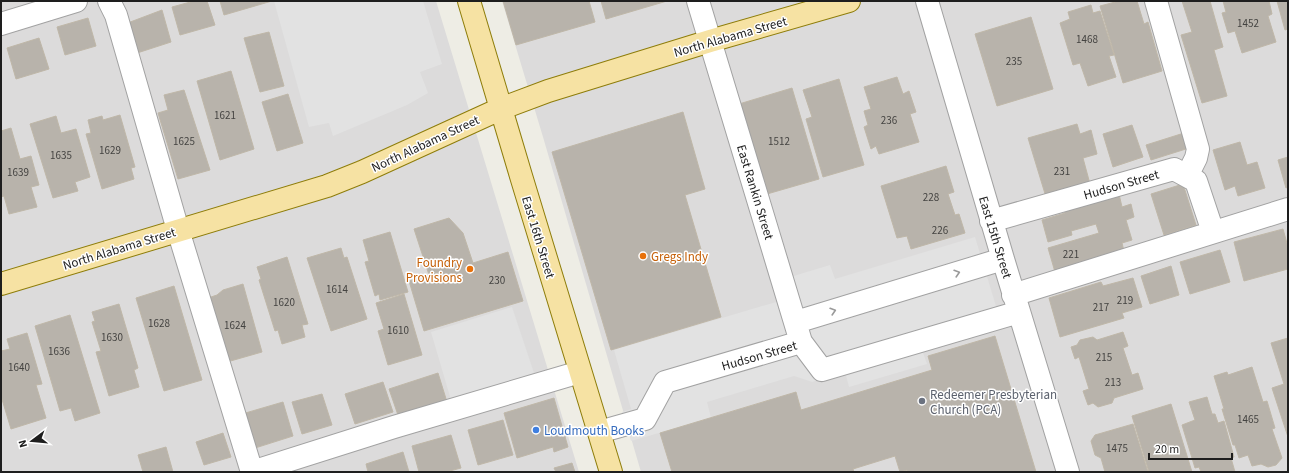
<svg xmlns="http://www.w3.org/2000/svg" width="1289" height="473" font-family="'Source Sans 3',sans-serif">
<rect width="100%" height="100%" fill="#eeede5"/>
<!-- residential -->
<path fill="#dcdbdb" d="M 1,1 L 436,1 L 579,472 L 1,472 Z
M 502,1 L 1288,1 L 1288,472 L 641,472 L 543,137 Z"/>
<!-- parking -->
<path fill="#e2e2e2" d="M 274,1 L 423,1 L 442,64 L 420,72 L 428,93 L 407,105 L 333,136 L 329,123 L 309,127 Z
M 975,237 L 1002,326 L 922,350 L 927,364 L 849,387 L 845,372 L 812,382 L 794,376 L 707,402 L 711,418 L 631,441 L 622,412 L 631,409 L 614,350 L 793,297 L 787,278 L 830,265 L 835,279 Z
M 512,307 L 534,373 L 451,400 L 431,332 Z"/>
<!-- building -->
<path fill="#b8b3ab" stroke="#bfb7a8" d="M 194,1 L 207,1 L 215,25 L 180,35 L 172,7 Z
M 220,1 L 272,1 L 224,15 Z
M 503,1 L 589,1 L 595,22 L 516,45 Z
M 601,1 L 667,1 L 606,19 Z
M 1119,1 L 1137,1 L 1144,24 L 1148,22 L 1162,71 L 1123,83 L 1100,6 Z
M 1182,1 L 1210,1 L 1223,47 L 1214,50 L 1227,96 L 1202,103 L 1181,35 L 1192,32 Z
M 1223,1 L 1269,1 L 1272,14 L 1268,16 L 1276,42 L 1242,53 L 1235,31 L 1228,33 L 1222,13 L 1226,12 Z
M 1277,1 L 1288,1 L 1288,29 L 1285,30 Z
M 1091,5 L 1093,13 L 1100,11 L 1114,55 L 1109,56 L 1116,77 L 1088,86 L 1080,63 L 1073,65 L 1060,23 L 1070,19 L 1068,12 Z
M 162,10 L 171,42 L 134,54 L 125,24 Z
M 1031,17 L 1053,89 L 997,106 L 975,34 Z
M 88,18 L 96,46 L 65,55 L 57,27 Z
M 269,32 L 284,86 L 260,92 L 244,38 Z
M 39,38 L 49,69 L 16,79 L 7,48 Z
M 231,71 L 254,149 L 220,160 L 197,81 Z
M 897,77 L 903,94 L 909,91 L 916,112 L 910,114 L 919,142 L 879,154 L 876,146 L 871,149 L 864,127 L 868,125 L 864,111 L 871,109 L 864,87 Z
M 839,79 L 864,165 L 823,177 L 806,119 L 812,117 L 803,90 Z
M 792,88 L 819,179 L 767,194 L 739,104 Z
M 184,90 L 210,170 L 178,179 L 158,113 L 168,110 L 164,95 Z
M 288,94 L 303,143 L 277,151 L 262,102 Z
M 683,112 L 705,189 L 685,195 L 721,317 L 611,350 L 552,152 Z
M 120,115 L 135,167 L 131,168 L 134,179 L 102,189 L 86,134 L 91,133 L 88,120 L 102,116 L 103,120 Z
M 56,116 L 61,133 L 76,129 L 90,177 L 75,182 L 78,191 L 53,198 L 30,124 Z
M 1077,124 L 1080,134 L 1091,130 L 1097,154 L 1083,158 L 1090,184 L 1046,197 L 1028,138 Z
M 1132,125 L 1143,157 L 1113,167 L 1103,134 Z
M 11,128 L 20,159 L 31,156 L 39,185 L 31,187 L 37,207 L 9,214 L 4,196 L 1,197 L 1,131 Z
M 1184,133 L 1189,148 L 1151,160 L 1146,145 Z
M 1240,142 L 1247,165 L 1257,162 L 1265,188 L 1238,196 L 1235,186 L 1225,190 L 1213,150 Z
M 1288,157 L 1288,187 L 1286,188 L 1278,160 Z
M 946,166 L 954,192 L 948,194 L 955,215 L 959,214 L 965,233 L 911,249 L 907,236 L 897,238 L 881,186 Z
M 1183,184 L 1196,225 L 1164,235 L 1151,194 Z
M 1119,194 L 1122,207 L 1131,204 L 1134,217 L 1126,220 L 1132,240 L 1122,243 L 1124,251 L 1055,272 L 1048,248 L 1099,233 L 1096,224 L 1071,231 L 1072,235 L 1048,242 L 1042,220 L 1065,213 L 1064,210 Z
M 449,218 L 463,233 L 473,263 L 508,252 L 523,301 L 424,331 L 409,281 L 429,275 L 414,229 Z
M 1283,229 L 1288,247 L 1288,269 L 1244,281 L 1234,242 Z
M 390,232 L 408,292 L 380,300 L 379,294 L 375,296 L 365,262 L 369,261 L 363,240 Z
M 341,248 L 344,258 L 347,257 L 367,319 L 331,331 L 307,258 Z
M 1220,250 L 1230,282 L 1190,294 L 1180,262 Z
M 287,257 L 308,324 L 302,325 L 305,337 L 282,344 L 278,330 L 275,331 L 259,280 L 261,279 L 257,267 Z
M 1171,266 L 1179,295 L 1150,304 L 1141,276 Z
M 1133,278 L 1142,307 L 1122,313 L 1124,318 L 1060,337 L 1049,298 L 1101,282 L 1103,286 Z
M 243,284 L 262,352 L 227,362 L 208,298 L 217,295 L 223,290 Z
M 174,286 L 202,380 L 164,391 L 136,298 Z
M 404,294 L 422,355 L 388,365 L 378,331 L 384,329 L 376,303 Z
M 119,304 L 138,368 L 134,370 L 139,387 L 109,396 L 96,352 L 101,351 L 92,322 L 95,321 L 92,312 Z
M 70,315 L 100,413 L 75,421 L 71,408 L 60,411 L 35,326 Z
M 1123,332 L 1128,346 L 1123,348 L 1132,375 L 1138,373 L 1143,389 L 1114,398 L 1112,403 L 1098,407 L 1093,403 L 1088,405 L 1083,391 L 1089,389 L 1079,357 L 1075,359 L 1071,347 L 1077,345 L 1080,340 L 1093,337 L 1097,340 Z
M 27,333 L 42,384 L 36,385 L 46,418 L 11,429 L 1,396 L 1,351 L 10,349 L 7,339 Z
M 995,336 L 1036,472 L 907,472 L 907,470 L 900,472 L 895,456 L 853,469 L 854,472 L 672,472 L 660,433 L 796,392 L 801,410 L 932,370 L 928,356 Z
M 1288,338 L 1288,437 L 1272,388 L 1284,384 L 1271,343 Z
M 1252,367 L 1263,402 L 1267,401 L 1275,428 L 1272,429 L 1282,458 L 1276,465 L 1268,467 L 1261,464 L 1252,466 L 1248,455 L 1239,458 L 1235,445 L 1233,445 L 1222,409 L 1224,409 L 1214,376 L 1227,372 L 1228,375 Z
M 438,373 L 447,402 L 399,418 L 389,389 Z
M 383,382 L 393,412 L 355,424 L 345,394 Z
M 322,394 L 332,425 L 302,434 L 292,402 Z
M 1207,397 L 1212,414 L 1215,414 L 1218,423 L 1224,421 L 1234,457 L 1231,458 L 1235,472 L 1201,472 L 1199,467 L 1195,468 L 1182,425 L 1195,420 L 1189,402 Z
M 554,398 L 568,447 L 554,452 L 553,447 L 517,458 L 504,413 Z
M 283,402 L 293,436 L 252,449 L 242,414 Z
M 1171,404 L 1192,472 L 1149,472 L 1132,416 Z
M 503,420 L 513,455 L 478,465 L 468,430 Z
M 1133,424 L 1148,472 L 1105,472 L 1101,458 L 1095,455 L 1091,441 L 1095,435 Z
M 223,433 L 231,457 L 204,465 L 196,442 Z
M 451,435 L 461,468 L 446,472 L 419,472 L 412,446 Z
M 166,447 L 173,472 L 143,472 L 138,455 Z
M 403,452 L 409,472 L 368,472 L 366,464 Z
M 572,463 L 575,472 L 556,472 L 554,468 Z"/>
<g fill="none" stroke-linecap="round" stroke-linejoin="round">
<defs>
<path id="minor" d="M 109,1 L 116,15 L 178,230 L 252,472
M 698,1 L 801,342
M 927,1 L 1003,259 L 1068,472
M 1156,1 L 1198,149 L 1196,158 L 1187,176
M 1,24 L 76,1
M 991,221 L 1174,169 L 1196,181 L 1213,232
M 1013,295 L 1288,209
M 796,322 L 1003,259
M 599,432 L 645,419 L 665,382 L 801,342 L 822,370 L 1019,312
M 252,472 L 394,427 L 580,372"/>
<path id="major" d="M 469,1 L 521,176 L 611,472
M 1,284 L 327,186 L 362,172 L 500,109 L 548,91 L 710,41 L 849,1"/>
</defs>
<!-- minor casing -->
<use href="#minor" stroke="#a2a2a2" stroke-width="24"/>
<!-- major casing -->
<use href="#major" stroke="#8e7d0a" stroke-width="24"/>
<!-- minor -->
<use href="#minor" stroke="#fff" stroke-width="22"/>
<!-- major -->
<use href="#major" stroke="#f6e2a3" stroke-width="22"/>
</g>
<!-- one-way arrows -->
<defs><path id="oneway-chevron" d="M-2-3.5L2.5 0L-2 3.5" fill="none" stroke-width="1.6" stroke-linecap="round" stroke-linejoin="round"/></defs>
<g stroke="#9a9a9a">
<use href="#oneway-chevron" transform="translate(957 273) rotate(-17)"/>
<use href="#oneway-chevron" transform="translate(833 311) rotate(-17)"/>
</g>
<!-- markers -->
<g fill="#e8710a" stroke="#fff" stroke-width="1.5">
<circle cx="643" cy="256" r="4"/>
<circle cx="470" cy="269" r="4"/>
</g>
<circle fill="#6b7280" stroke="#fff" stroke-width="1.5" cx="922" cy="401" r="4"/>
<circle fill="#3f7fe0" stroke="#fff" stroke-width="1.5" cx="536" cy="430" r="4"/>
<g text-anchor="middle" stroke-width="3" stroke-linejoin="round" paint-order="stroke">
<!-- number labels -->
<g font-size="11" fill="#444341">
<text x="1248" y="27">1452</text>
<text x="1087" y="43">1468</text>
<text x="1014" y="65">235</text>
<text x="225" y="119">1621</text>
<text x="889" y="124">236</text>
<text x="184" y="145">1625</text>
<text x="779" y="145">1512</text>
<text x="110" y="154">1629</text>
<text x="61" y="159">1635</text>
<text x="1062" y="175">231</text>
<text x="18" y="176">1639</text>
<text x="931" y="201">228</text>
<text x="940" y="234">226</text>
<text x="1071" y="258">221</text>
<text x="497" y="284">230</text>
<text x="337" y="293">1614</text>
<text x="1125" y="304">219</text>
<text x="284" y="306">1620</text>
<text x="1101" y="311">217</text>
<text x="159" y="327">1628</text>
<text x="235" y="329">1624</text>
<text x="398" y="334">1610</text>
<text x="112" y="341">1630</text>
<text x="59" y="355">1636</text>
<text x="1104" y="361">215</text>
<text x="19" y="371">1640</text>
<text x="1113" y="386">213</text>
<text x="1248" y="423">1465</text>
<text x="1117" y="452">1475</text>
</g>
<!-- street labels -->
<g font-size="13" fill="#1e1e1e" stroke="#fff">
<text transform="translate(730 36) rotate(-16)" y="5">North Alabama Street</text>
<text transform="translate(425 143) rotate(-25)" y="5">North Alabama Street</text>
<text transform="translate(1121 184) rotate(-16)" y="5">Hudson Street</text>
<text transform="translate(756 192) rotate(73)" y="5">East Rankin Street</text>
<text transform="translate(539 237) rotate(73)" y="5">East 16th Street</text>
<text transform="translate(996 237) rotate(73)" y="5">East 15th Street</text>
<text transform="translate(119 248) rotate(-17)" y="5">North Alabama Street</text>
<text transform="translate(759 355) rotate(-16)" y="5">Hudson Street</text>
</g>
<!-- food labels -->
<g font-size="13" fill="#c56008" stroke="#fff" text-anchor="start">
<text x="651" y="261">Gregs Indy</text>
<text x="462" y="267" text-anchor="end">Foundry<tspan x="462" dy="15">Provisions</tspan></text>
</g>
<!-- worship labels -->
<g font-size="13" fill="#5b616d" stroke="#fff" text-anchor="start">
<text x="930" y="399">Redeemer Presbyterian<tspan x="930" dy="15">Church (PCA)</tspan></text>
</g>
<!-- shop labels -->
<g font-size="13" fill="#366cbe" stroke="#fff" text-anchor="start">
<text x="544" y="435">Loudmouth Books</text>
</g>
</g>
<!-- border -->
<rect width="1289" height="473" fill="none" stroke="#1e1e1e" stroke-width="4"/>
<!-- north arrow -->
<g transform="translate(32 441) rotate(254)" stroke="#ffffff" stroke-width="3" paint-order="stroke">
<path d="M0-3L7 15L0 10L-7 15Z" fill="#1e1e1e"/>
<text y="-6" font-size="11" font-weight="bold" text-anchor="middle" fill="#1e1e1e">N</text>
</g>
<!-- scale -->
<path d="M1149 453v6h83v-6" fill="none" stroke="#1e1e1e" stroke-width="2"/>
<text x="1155" y="453" font-size="12" fill="#1e1e1e" stroke="#ffffff" stroke-width="3" paint-order="stroke">20 m</text>
</svg>
